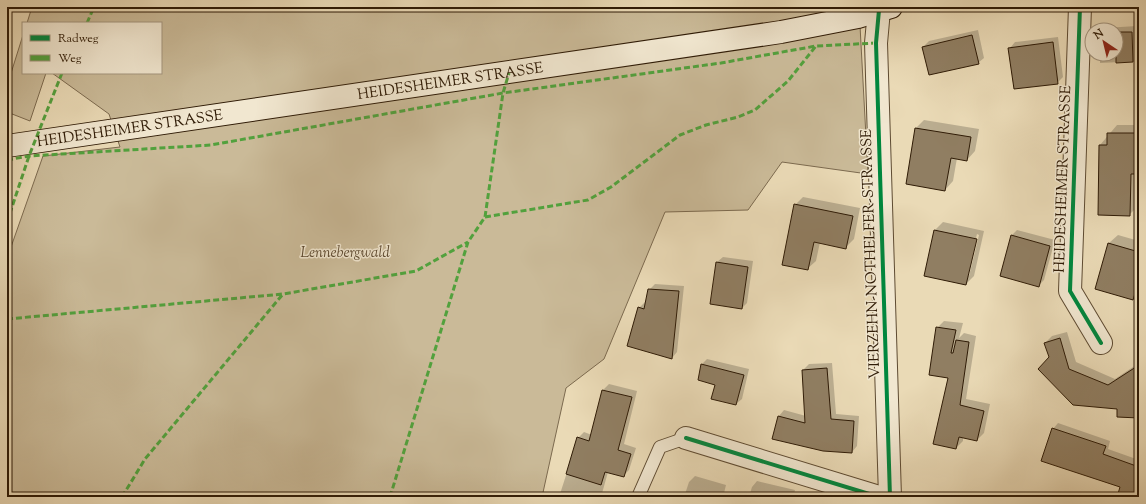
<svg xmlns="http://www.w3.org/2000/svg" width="1146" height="504" font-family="'Sorts Mill Goudy',serif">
<rect width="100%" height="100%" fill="#eadab6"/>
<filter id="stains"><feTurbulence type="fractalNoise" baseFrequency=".005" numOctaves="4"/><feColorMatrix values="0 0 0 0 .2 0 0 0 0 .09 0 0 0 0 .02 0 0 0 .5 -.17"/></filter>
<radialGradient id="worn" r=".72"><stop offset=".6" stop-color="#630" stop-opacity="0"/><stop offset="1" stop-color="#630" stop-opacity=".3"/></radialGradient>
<!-- green -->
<path fill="#caba98" stroke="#7c6a4f" d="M 32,7 L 859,7 L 868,174 L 782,162 L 748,210 L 665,212 L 604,359 L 566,388 L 542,497 L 7,497 L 7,247 L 11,247 L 43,156 L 120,147 L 109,114 L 52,73 L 161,73 L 161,23 L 27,23 Z
M 23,35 L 23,73 L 46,73 L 30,121 L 7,112 L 7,86 Z"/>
<!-- shadow -->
<path fill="#0003" fill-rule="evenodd" d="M 1137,26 L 1139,28 L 1139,61 L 1100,63 L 1100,54 L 1116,54 L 1116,30 L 1102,30 L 1104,28 Z
M 978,30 L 984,58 L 978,63 L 923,47 L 929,41 Z
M 1058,37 L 1063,77 L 1057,83 L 1010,48 L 1015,42 Z
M 924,120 L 979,129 L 975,151 L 967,160 L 957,158 L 953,181 L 945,190 L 916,128 Z
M 1117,125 L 1139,125 L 1138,206 L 1129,215 L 1100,145 Z
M 803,197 L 860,208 L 854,239 L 845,248 L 820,242 L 816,261 L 807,269 L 795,205 Z
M 943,222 L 984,231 L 974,276 L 966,284 L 935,230 ZM 977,234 L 979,235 L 969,276 L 967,276 Z
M 1017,230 L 1055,240 L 1044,280 L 1039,285 L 1011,236 Z
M 1118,235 L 1139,241 L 1139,293 L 1133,299 L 1096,288 L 1109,243 Z
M 723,257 L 753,261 L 747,303 L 742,308 L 717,262 Z
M 655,284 L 684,286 L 677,352 L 672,358 L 639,308 L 645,302 L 647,303 L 649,290 Z
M 944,321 L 963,323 L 959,338 L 964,333 L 976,336 L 966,399 L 990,404 L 984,433 L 977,440 L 963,437 L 963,441 L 956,448 L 949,377 L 937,328 Z
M 1067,332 L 1076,362 L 1115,379 L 1139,363 L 1139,417 L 1118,408 L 1050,358 L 1045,343 L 1052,336 Z
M 707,359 L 749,369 L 742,399 L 736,404 L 716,384 L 702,364 Z
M 832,363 L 836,414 L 859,416 L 857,446 L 852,452 L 773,438 L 779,416 L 784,410 L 806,416 L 803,370 L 809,364 Z
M 609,384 L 637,391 L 624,444 L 636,448 L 629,470 L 623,476 L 608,472 L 601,497 L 557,497 L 560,494 L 578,438 L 584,432 L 592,435 L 603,390 Z
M 1058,423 L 1110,441 L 1108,449 L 1139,460 L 1139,497 L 1122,486 L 1053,429 Z
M 695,476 L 726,485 L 723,497 L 684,497 L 689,482 Z
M 757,481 L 795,490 L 793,497 L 749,497 L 752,487 Z"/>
<!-- building -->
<path fill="#907e62" stroke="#2f1b06" d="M 1116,32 L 1132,32 L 1133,62 L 1116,63 Z
M 972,35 L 979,64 L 929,75 L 922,47 Z
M 1053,42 L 1058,84 L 1014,89 L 1008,48 Z
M 915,128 L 971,137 L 967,161 L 951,158 L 945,191 L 906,184 Z
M 1107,133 L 1136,133 L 1136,146 L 1139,146 L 1139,174 L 1131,174 L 1130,216 L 1098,215 L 1099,145 L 1107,145 Z
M 794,204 L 853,216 L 846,249 L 814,242 L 808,270 L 782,265 Z
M 934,230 L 977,239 L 966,285 L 924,276 Z
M 1011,235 L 1050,246 L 1039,287 L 1000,276 Z
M 1108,243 L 1139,252 L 1139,280 L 1133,300 L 1095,289 Z
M 716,262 L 748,267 L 742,309 L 710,304 Z
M 648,289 L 679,291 L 672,359 L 627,346 L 638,307 L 644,309 Z
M 936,327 L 956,330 L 951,353 L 953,353 L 956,340 L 969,342 L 960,405 L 984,411 L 977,441 L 959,437 L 956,449 L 933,444 L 948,378 L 929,375 Z
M 1060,338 L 1069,369 L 1108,385 L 1139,365 L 1139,418 L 1117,417 L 1117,409 L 1073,405 L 1038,369 L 1049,357 L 1044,343 Z
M 701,364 L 744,375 L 736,405 L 711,399 L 715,385 L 698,380 Z
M 827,368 L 831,419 L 854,421 L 852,453 L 823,451 L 772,439 L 778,416 L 805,423 L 802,370 Z
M 602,390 L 632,397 L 618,450 L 631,454 L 624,477 L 605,472 L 601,485 L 566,474 L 577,437 L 589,441 Z
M 1052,428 L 1106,446 L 1103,454 L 1139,467 L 1139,497 L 1117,497 L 1120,487 L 1041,461 Z"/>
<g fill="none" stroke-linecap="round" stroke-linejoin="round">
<defs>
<path id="lane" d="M 638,497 L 660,447 L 686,438"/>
<path id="street" d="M 1080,7 L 1070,291 L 1101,343
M 879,10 L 876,43 L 890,497
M 686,438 L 879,497"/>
<g id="secondary">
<path id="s1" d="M 7,146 L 781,32 L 858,17 L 891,7"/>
</g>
</defs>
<!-- lane casing -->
<use href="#lane" stroke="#5e4b32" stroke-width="14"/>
<!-- street casing -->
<use href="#street" stroke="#5e4b32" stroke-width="24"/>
<!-- secondary casing -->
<use href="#secondary" stroke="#2f1b06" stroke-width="24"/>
<!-- lane -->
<use href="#lane" stroke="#f1e7d0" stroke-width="12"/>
<!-- street -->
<use href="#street" stroke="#f1e7d0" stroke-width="22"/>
<!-- secondary -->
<use href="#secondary" stroke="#f1e7d0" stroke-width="22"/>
<!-- quiet -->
<path stroke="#52a13d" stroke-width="3" stroke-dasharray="6 3" stroke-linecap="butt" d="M 87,23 L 94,7
M 7,160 L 29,156 L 211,145 L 503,93 L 721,63 L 816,46 L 876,43
M 485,217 L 588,200 L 611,187 L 680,135 L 706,125 L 738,117 L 755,110 L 788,81 L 816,46
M 7,222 L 29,156 L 62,73
M 7,319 L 283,294 L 416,271 L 468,242
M 122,497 L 145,459 L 283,294
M 390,497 L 468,242 L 485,217 L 503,93 L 509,73"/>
<defs>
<path id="cycleway" d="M 1080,7 L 1070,291 L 1101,343
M 879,10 L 876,43 L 890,497
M 686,438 L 879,497"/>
</defs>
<!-- cycleway casing -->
<use href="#cycleway" stroke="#f1e7d0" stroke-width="6"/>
<!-- cycleway -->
<use href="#cycleway" stroke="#00873e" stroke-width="4"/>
</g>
<g text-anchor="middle" stroke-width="3" stroke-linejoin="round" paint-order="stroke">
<!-- street labels -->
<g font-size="15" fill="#2f1b06" stroke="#f1e7d0">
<text dy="5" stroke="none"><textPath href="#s1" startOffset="448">HEIDESHEIMER STRASSE</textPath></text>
<text dy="5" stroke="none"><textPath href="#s1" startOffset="124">HEIDESHEIMER STRASSE</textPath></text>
<text transform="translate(1062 179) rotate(-88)" y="5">HEIDESHEIMER STRASSE</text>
<text transform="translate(870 254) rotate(-92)" y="5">VIERZEHN-NOTHELFER-STRASSE</text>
</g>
<!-- park labels -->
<g font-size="15" font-style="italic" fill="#5e4b32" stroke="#f1e7d0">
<text x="345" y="257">Lennebergwald</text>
</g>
</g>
<!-- margin -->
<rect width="1146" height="504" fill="none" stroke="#eadab6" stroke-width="24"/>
<rect x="8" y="8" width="1130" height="488" fill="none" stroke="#2f1b06" stroke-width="2"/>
<rect x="12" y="12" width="1122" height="480" fill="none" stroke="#2f1b06"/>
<!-- legend -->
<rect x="22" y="22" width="140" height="52" fill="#f1e7d0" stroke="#a3957f"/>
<rect x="30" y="35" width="20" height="6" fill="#00873e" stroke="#a3957f"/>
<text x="58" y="42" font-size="12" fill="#2f1b06">Radweg</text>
<rect x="30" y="55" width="20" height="6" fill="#52a13d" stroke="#a3957f"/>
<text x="58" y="62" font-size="12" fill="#2f1b06">Weg</text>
<!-- north arrow -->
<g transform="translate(1104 42) rotate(325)"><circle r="19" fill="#f1e7d0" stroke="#a3957f"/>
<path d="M0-3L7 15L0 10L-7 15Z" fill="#8f2418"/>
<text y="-6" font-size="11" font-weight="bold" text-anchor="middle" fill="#2f1b06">N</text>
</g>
<rect width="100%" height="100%" filter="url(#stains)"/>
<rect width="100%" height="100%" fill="url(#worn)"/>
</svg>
